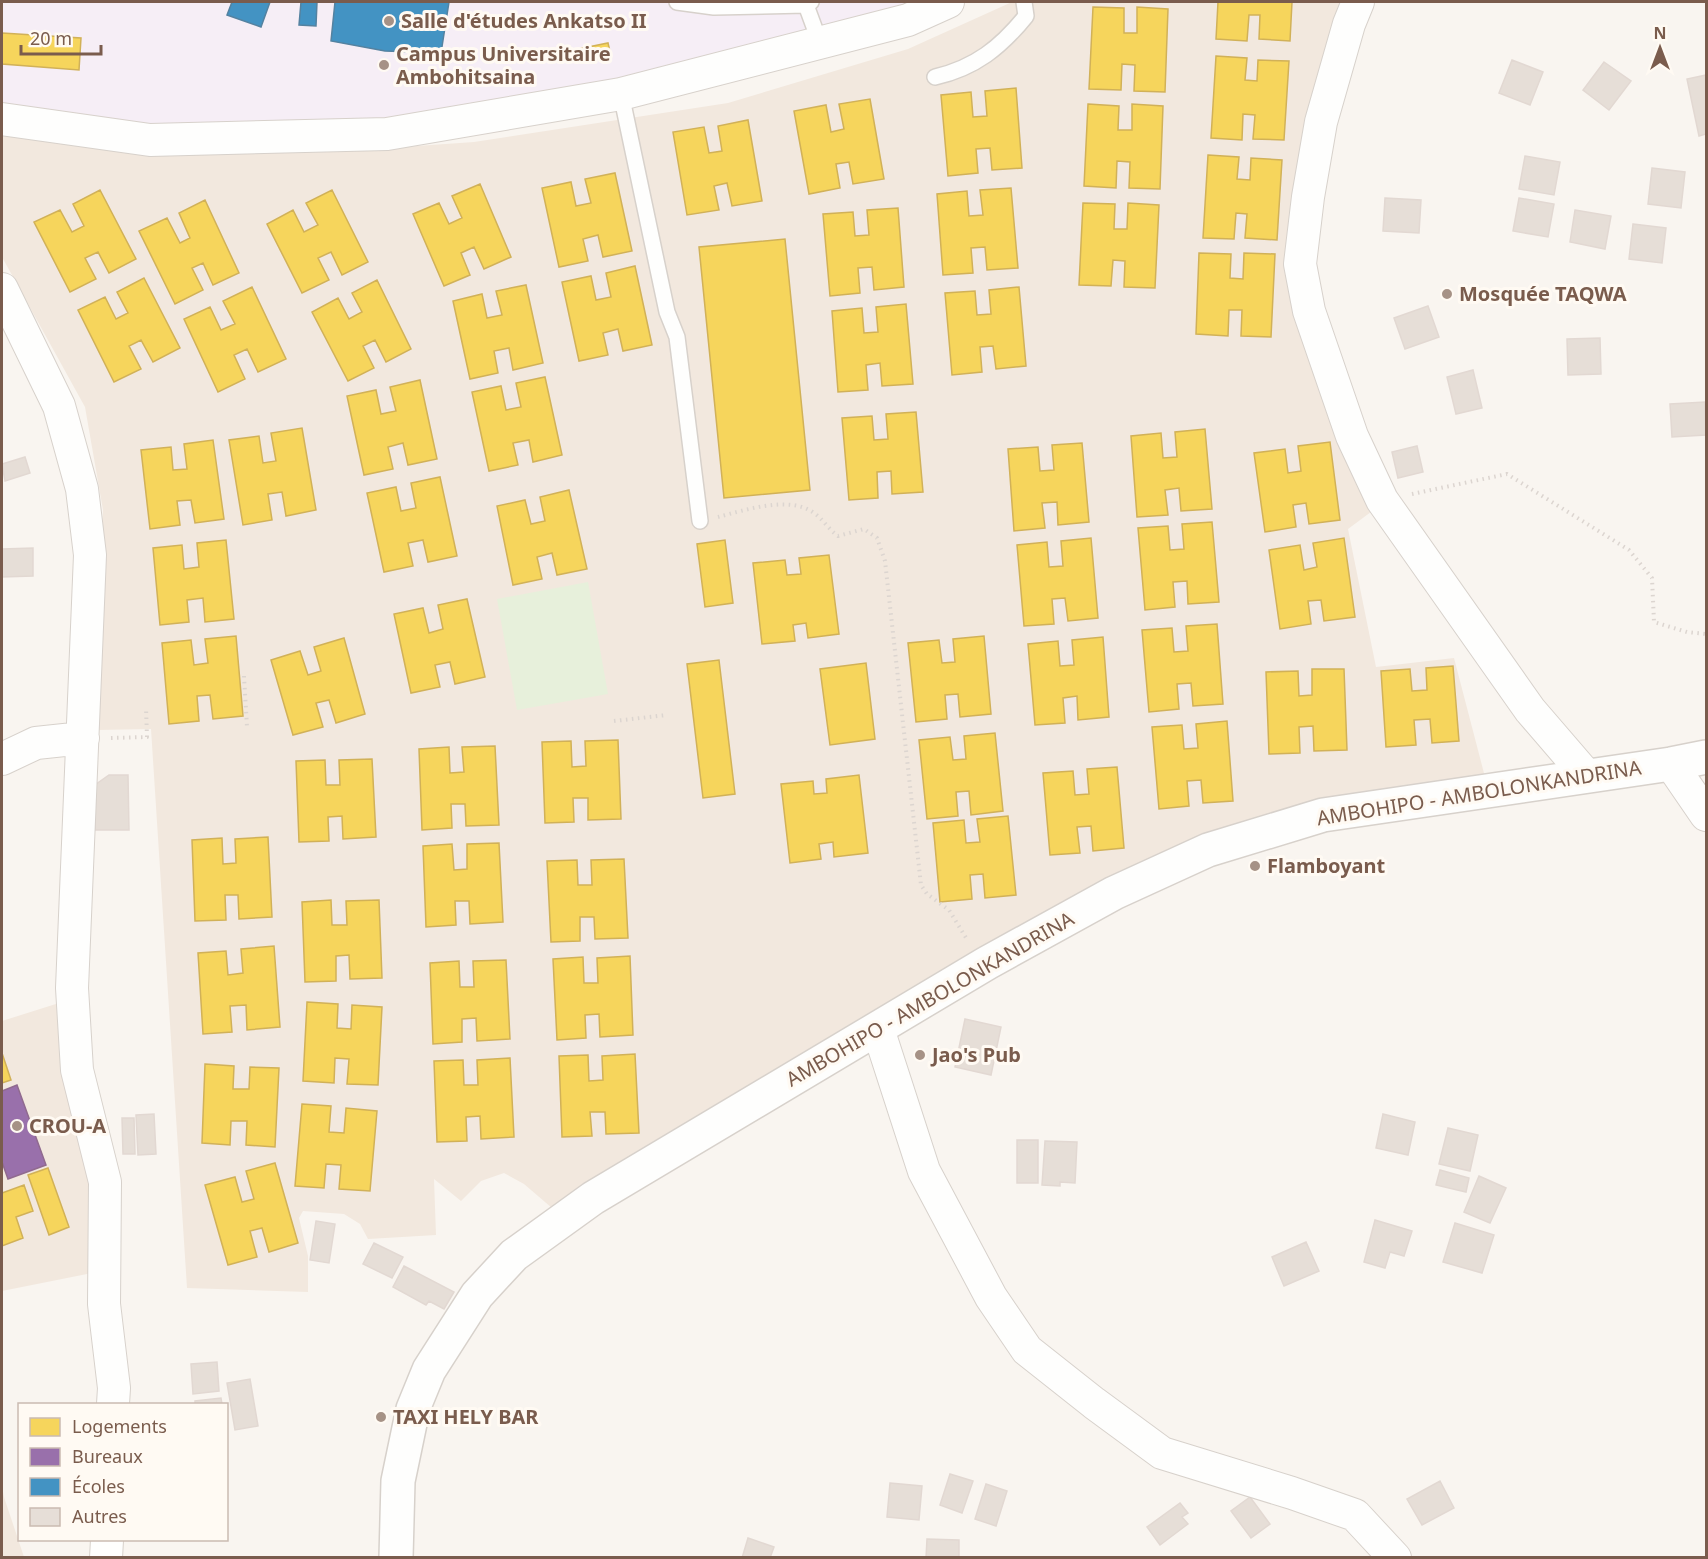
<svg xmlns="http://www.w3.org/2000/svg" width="1708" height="1559" font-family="'Noto Sans',sans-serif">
<rect width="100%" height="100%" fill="#f9f5f0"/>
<!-- residential -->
<path fill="#f2e8de" d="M 1012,2 L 1352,2 L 1304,191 L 1291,302 L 1375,509 L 1348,529 L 1376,667 L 1454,658 L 1485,777 L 1232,827 L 559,1214 L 524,1184 L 504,1173 L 481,1181 L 461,1201 L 434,1179 L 436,1235 L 368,1239 L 360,1224 L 344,1214 L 303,1211 L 299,1218 L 308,1256 L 308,1292 L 187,1288 L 151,729 L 97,730 L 103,510 L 85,407 L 2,257 L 2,135 L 169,155 L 331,152 L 474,142 L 728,103 L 908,49 Z
M 59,1003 L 97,1187 L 92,1273 L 2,1291 L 2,1021 Z
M 2,1487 L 4,1497 L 24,1557 L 2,1557 Z"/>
<!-- education -->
<path fill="#f6eef6" d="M 2,2 L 960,2 L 426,127 L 152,129 L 2,105 Z"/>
<!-- green -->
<path fill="#e7f0db" d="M 588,582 L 608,694 L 517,710 L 497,599 Z"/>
<!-- homes -->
<path fill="#f6d55c" stroke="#d1b158" stroke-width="1.5" d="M 1218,2 L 1292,2 L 1290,41 L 1259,39 L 1260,15 L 1249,15 L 1247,41 L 1216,39 Z
M 1093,7 L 1124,8 L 1124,33 L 1137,33 L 1137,7 L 1168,9 L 1165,92 L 1134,91 L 1135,65 L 1122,64 L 1121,90 L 1089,89 Z
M 2,33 L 81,38 L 79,70 L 2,64 Z
M 608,43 L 611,56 L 581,62 L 578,49 Z
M 1216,56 L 1247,58 L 1245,80 L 1257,81 L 1258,60 L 1289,61 L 1284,140 L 1253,139 L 1255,115 L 1243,114 L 1242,140 L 1211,138 Z
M 1016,88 L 1022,168 L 992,170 L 990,148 L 976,149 L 978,173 L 948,176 L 941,95 L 971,92 L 973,117 L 987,116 L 985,91 Z
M 870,99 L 884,179 L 853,184 L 849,162 L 836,164 L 840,188 L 809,194 L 794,111 L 826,105 L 831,132 L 844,129 L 839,104 Z
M 1088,104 L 1119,106 L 1118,130 L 1132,130 L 1132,104 L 1163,106 L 1160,189 L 1129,188 L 1130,162 L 1117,161 L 1116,188 L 1084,186 Z
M 748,120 L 762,201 L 732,206 L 727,183 L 714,186 L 719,210 L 687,215 L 673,132 L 704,127 L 709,153 L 722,151 L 718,126 Z
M 1208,155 L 1239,157 L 1237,179 L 1250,180 L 1251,158 L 1282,160 L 1277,240 L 1245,238 L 1247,214 L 1236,213 L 1234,239 L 1203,238 Z
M 615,173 L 632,251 L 603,257 L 598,235 L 583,239 L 588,261 L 559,267 L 542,188 L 571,182 L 576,206 L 591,203 L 585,179 Z
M 480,184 L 511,257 L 484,269 L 474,247 L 461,253 L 470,275 L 444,286 L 413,214 L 439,203 L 449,224 L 462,218 L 452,196 Z
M 1011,188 L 1018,268 L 987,270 L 985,247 L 971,248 L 973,273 L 943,275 L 937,194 L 967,191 L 969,216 L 983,215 L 980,190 Z
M 100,190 L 136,259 L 109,273 L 98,252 L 85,258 L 96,279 L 70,292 L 34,222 L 60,210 L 72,232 L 84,226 L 73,204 Z
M 332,190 L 368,262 L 342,275 L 331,252 L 318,258 L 329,280 L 302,293 L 267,224 L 293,210 L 304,232 L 318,225 L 306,203 Z
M 205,200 L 239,273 L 213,285 L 203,263 L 192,268 L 203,290 L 175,304 L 139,231 L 167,218 L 180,243 L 190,238 L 179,213 Z
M 1083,203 L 1115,204 L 1114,229 L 1127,229 L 1128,203 L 1159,205 L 1155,288 L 1124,287 L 1125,261 L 1113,260 L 1111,286 L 1079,285 Z
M 898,208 L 904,287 L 874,290 L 872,267 L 858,268 L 860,293 L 830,296 L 823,214 L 853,212 L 855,236 L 869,235 L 867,210 Z
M 785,239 L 810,490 L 724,498 L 699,247 Z
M 1199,253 L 1231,254 L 1230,278 L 1243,279 L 1244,253 L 1275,254 L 1271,337 L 1241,336 L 1242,310 L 1229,310 L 1228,336 L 1196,334 Z
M 635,266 L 652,345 L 623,351 L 618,329 L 603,333 L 608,355 L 579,361 L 562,282 L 591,276 L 596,300 L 611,297 L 606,273 Z
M 144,278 L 180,348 L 153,362 L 141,340 L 129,346 L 141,369 L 114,382 L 78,310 L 105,297 L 116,319 L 128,313 L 117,292 Z
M 377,280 L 411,349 L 386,362 L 375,340 L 363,346 L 374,368 L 348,381 L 312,312 L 338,298 L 349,319 L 362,312 L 352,293 Z
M 526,285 L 543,363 L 513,370 L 509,348 L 494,351 L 498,373 L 470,379 L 453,301 L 482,294 L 487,318 L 502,315 L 496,291 Z
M 252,287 L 286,359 L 258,372 L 247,349 L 234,355 L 245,379 L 218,392 L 184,319 L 210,307 L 221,330 L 235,324 L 223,301 Z
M 1019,287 L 1026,366 L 996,369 L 993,346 L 980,347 L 982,372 L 952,375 L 945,293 L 975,291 L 977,315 L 991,314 L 989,290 Z
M 906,304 L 913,384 L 882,386 L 880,363 L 866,365 L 868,390 L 838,392 L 832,311 L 862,308 L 864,333 L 878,332 L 876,307 Z
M 545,377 L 562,455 L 533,462 L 529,440 L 513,443 L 518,465 L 489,471 L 472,392 L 501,386 L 506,410 L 521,407 L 516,383 Z
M 420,380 L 437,459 L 408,465 L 403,443 L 388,447 L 393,469 L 364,475 L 347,396 L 376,390 L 381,414 L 396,411 L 390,387 Z
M 916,412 L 923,492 L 892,494 L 891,471 L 877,472 L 878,498 L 849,500 L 842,418 L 872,416 L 874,440 L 888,439 L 886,414 Z
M 302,428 L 316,510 L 286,516 L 282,492 L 268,494 L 272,520 L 243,525 L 229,440 L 259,436 L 263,463 L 276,461 L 271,433 Z
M 1205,429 L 1212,509 L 1181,511 L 1179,488 L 1165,490 L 1168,515 L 1137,517 L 1131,436 L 1161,433 L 1163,458 L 1177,457 L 1175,432 Z
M 213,440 L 224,519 L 195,523 L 191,500 L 177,501 L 180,525 L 150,529 L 141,450 L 171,447 L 173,470 L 187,469 L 184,444 Z
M 1330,442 L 1340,520 L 1309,524 L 1306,503 L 1293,505 L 1296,527 L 1265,532 L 1254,453 L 1285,449 L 1288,473 L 1301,471 L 1298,446 Z
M 1082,443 L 1089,522 L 1058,525 L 1057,502 L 1042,503 L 1045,528 L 1014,531 L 1008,449 L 1038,447 L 1040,471 L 1054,470 L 1052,445 Z
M 440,477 L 457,556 L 428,562 L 423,540 L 408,543 L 413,566 L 384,572 L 367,493 L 396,487 L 401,511 L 416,508 L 411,483 Z
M 569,490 L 587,569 L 557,575 L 552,553 L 537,557 L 542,579 L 513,585 L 497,506 L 525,500 L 531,524 L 545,521 L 540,497 Z
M 1212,522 L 1219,602 L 1188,604 L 1187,581 L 1173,582 L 1175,607 L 1145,610 L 1138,528 L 1168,526 L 1170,550 L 1184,549 L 1182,524 Z
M 1091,538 L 1098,618 L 1068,621 L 1065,598 L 1052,599 L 1054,624 L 1024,626 L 1017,545 L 1047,542 L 1049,567 L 1063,566 L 1061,541 Z
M 1344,538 L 1355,617 L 1324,621 L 1321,600 L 1308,601 L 1311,624 L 1280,629 L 1269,550 L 1300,545 L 1304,570 L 1317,567 L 1313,543 Z
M 226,540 L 234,619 L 205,622 L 203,598 L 187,600 L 189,622 L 160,625 L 153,548 L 182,545 L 184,569 L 199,567 L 197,543 Z
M 725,540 L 733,603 L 705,607 L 697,544 Z
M 829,555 L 839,634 L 808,638 L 806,623 L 793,625 L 795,641 L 762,644 L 753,563 L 785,560 L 787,575 L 801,574 L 799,558 Z
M 467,599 L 485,677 L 455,684 L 450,662 L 435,665 L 440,687 L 411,693 L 394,614 L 423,608 L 429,633 L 443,629 L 438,605 Z
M 1217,624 L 1223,704 L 1193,706 L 1191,683 L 1177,684 L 1179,709 L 1149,712 L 1142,630 L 1172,628 L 1174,652 L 1188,651 L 1186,626 Z
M 236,636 L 243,716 L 213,719 L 210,695 L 197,696 L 199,721 L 169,724 L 162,643 L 191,640 L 194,665 L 208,663 L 205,639 Z
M 984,636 L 991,714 L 960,717 L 958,694 L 945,695 L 947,719 L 916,722 L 908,643 L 939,640 L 942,663 L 955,662 L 953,639 Z
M 1103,637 L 1109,717 L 1078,720 L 1077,696 L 1063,698 L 1065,723 L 1035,725 L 1028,644 L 1058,641 L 1060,666 L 1074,665 L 1072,640 Z
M 344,638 L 365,714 L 336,723 L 329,700 L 316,703 L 323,727 L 293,735 L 271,660 L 300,651 L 308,675 L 321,671 L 314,647 Z
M 719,660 L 735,794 L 703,798 L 687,664 Z
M 866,663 L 875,739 L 830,745 L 820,669 Z
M 1453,666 L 1459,741 L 1432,743 L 1430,719 L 1414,720 L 1416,745 L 1386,747 L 1381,671 L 1410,669 L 1412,691 L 1427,690 L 1426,668 Z
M 1312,669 L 1344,669 L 1347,750 L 1314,751 L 1313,726 L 1299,727 L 1300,753 L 1269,754 L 1266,672 L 1298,671 L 1299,696 L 1312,695 Z
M 1227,721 L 1233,801 L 1203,803 L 1201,780 L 1187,781 L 1189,806 L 1159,809 L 1152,727 L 1182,725 L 1184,749 L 1198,748 L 1196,724 Z
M 995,733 L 1003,811 L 971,815 L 969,791 L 956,792 L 958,816 L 927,819 L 919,740 L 950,737 L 953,760 L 966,759 L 964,736 Z
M 618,740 L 621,819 L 588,820 L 588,798 L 573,798 L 574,822 L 545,823 L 542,742 L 571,741 L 572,767 L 586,766 L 585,741 Z
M 495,746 L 499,825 L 466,826 L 465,804 L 451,804 L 452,828 L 422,830 L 419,749 L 449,747 L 450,773 L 464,772 L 462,747 Z
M 372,759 L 376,837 L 343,839 L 342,816 L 328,817 L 329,841 L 299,842 L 296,761 L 325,760 L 326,785 L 340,785 L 339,760 Z
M 1117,767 L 1124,848 L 1093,851 L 1091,826 L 1077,827 L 1080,853 L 1050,855 L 1043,773 L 1073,771 L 1075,795 L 1089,794 L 1087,769 Z
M 859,775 L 868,853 L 834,857 L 833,842 L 819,844 L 821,859 L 790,863 L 781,784 L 813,781 L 814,794 L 827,793 L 826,779 Z
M 1008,816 L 1016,895 L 985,898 L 983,874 L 970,875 L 972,899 L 940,902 L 933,823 L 964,820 L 966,843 L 980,842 L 977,819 Z
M 268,837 L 272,917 L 239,919 L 238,895 L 225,895 L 226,920 L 195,921 L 192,840 L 222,838 L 223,864 L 236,863 L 235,839 Z
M 499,843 L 503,922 L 470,924 L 469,901 L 455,901 L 456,925 L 426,927 L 423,846 L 452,844 L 454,870 L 467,869 L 467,844 Z
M 624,859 L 628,938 L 595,939 L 594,917 L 580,917 L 580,941 L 551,942 L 547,861 L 577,860 L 578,885 L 592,885 L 591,860 Z
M 331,900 L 332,925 L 347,925 L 346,901 L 379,900 L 382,978 L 350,979 L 349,955 L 336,956 L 336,981 L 305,982 L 302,902 Z
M 274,946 L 280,1027 L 247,1030 L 246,1005 L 230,1006 L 232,1032 L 203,1034 L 198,953 L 226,951 L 228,975 L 243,973 L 241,949 Z
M 630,956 L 633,1035 L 600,1037 L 599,1014 L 585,1015 L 586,1038 L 557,1040 L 553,959 L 583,957 L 584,983 L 598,983 L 597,958 Z
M 506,960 L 510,1039 L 477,1041 L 476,1018 L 462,1019 L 462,1042 L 433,1044 L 430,963 L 459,961 L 460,987 L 474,987 L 473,961 Z
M 307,1002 L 338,1004 L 337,1028 L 351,1029 L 352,1005 L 382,1007 L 378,1085 L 347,1084 L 349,1059 L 335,1058 L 334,1083 L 303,1081 Z
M 2,1053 L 11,1080 L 2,1083 Z
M 635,1054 L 639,1133 L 606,1134 L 605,1112 L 590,1112 L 592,1136 L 562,1137 L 559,1056 L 588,1055 L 589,1081 L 603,1080 L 602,1056 Z
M 510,1058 L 514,1137 L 481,1139 L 480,1116 L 466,1117 L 467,1141 L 437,1142 L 434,1061 L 463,1060 L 464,1085 L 478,1085 L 477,1060 Z
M 205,1064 L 234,1066 L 233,1089 L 249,1089 L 250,1067 L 279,1068 L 275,1147 L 246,1145 L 247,1121 L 231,1121 L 230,1145 L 202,1143 Z
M 302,1104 L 331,1106 L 329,1132 L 344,1133 L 346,1108 L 377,1111 L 370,1191 L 339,1189 L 341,1165 L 326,1164 L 324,1188 L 295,1186 Z
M 275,1163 L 298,1243 L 269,1252 L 262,1228 L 250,1231 L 257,1257 L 228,1265 L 205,1185 L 235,1177 L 242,1202 L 254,1199 L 246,1171 Z
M 48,1168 L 69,1227 L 49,1235 L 28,1175 Z
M 24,1185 L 33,1211 L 16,1217 L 23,1238 L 2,1246 L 2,1193 Z"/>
<!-- offices -->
<path fill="#9970ab" stroke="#906a8f" stroke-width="1.5" d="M 17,1085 L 46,1165 L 8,1179 L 2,1162 L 2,1091 Z"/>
<!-- schools -->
<path fill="#4393c3" stroke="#5482a0" stroke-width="1.5" d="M 232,2 L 270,2 L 261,27 L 227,15 Z
M 301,2 L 317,2 L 316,26 L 299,25 Z
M 335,2 L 449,2 L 441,53 L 385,51 L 331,41 Z"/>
<!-- building -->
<path fill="#e6ded7" stroke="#e2d8d2" stroke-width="1.5" d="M 1512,60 L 1543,72 L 1530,105 L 1499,93 Z
M 1604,62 L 1631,81 L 1609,110 L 1583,90 Z
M 1706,75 L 1706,134 L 1699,136 L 1687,79 Z
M 1525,156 L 1560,162 L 1554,195 L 1519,189 Z
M 1652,168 L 1685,172 L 1681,208 L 1648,204 Z
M 1385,198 L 1421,200 L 1419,233 L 1383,231 Z
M 1519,198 L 1554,204 L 1548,237 L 1513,231 Z
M 1575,210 L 1611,216 L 1605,249 L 1570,242 Z
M 1633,224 L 1666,228 L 1662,263 L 1629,259 Z
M 1428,306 L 1439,337 L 1405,349 L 1394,318 Z
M 1600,338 L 1601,374 L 1568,375 L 1567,339 Z
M 1473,370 L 1482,408 L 1456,414 L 1447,377 Z
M 1705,402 L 1706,435 L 1672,437 L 1670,404 Z
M 1417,446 L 1423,472 L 1398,478 L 1392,452 Z
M 25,457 L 30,473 L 5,481 L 2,464 Z
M 33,548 L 33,576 L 2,577 L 2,549 Z
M 109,775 L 128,775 L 129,830 L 95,830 L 95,785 Z
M 965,1019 L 1001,1027 L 991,1075 L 955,1067 Z
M 154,1114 L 156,1154 L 138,1155 L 136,1115 Z
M 1383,1114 L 1415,1122 L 1408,1155 L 1376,1148 Z
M 122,1118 L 134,1118 L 135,1154 L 123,1154 Z
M 1448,1128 L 1478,1135 L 1470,1171 L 1439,1164 Z
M 1017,1140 L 1038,1140 L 1038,1183 L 1017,1183 Z
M 1045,1141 L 1077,1142 L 1075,1183 L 1060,1182 L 1060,1186 L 1042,1185 Z
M 1440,1170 L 1469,1178 L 1466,1192 L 1436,1185 Z
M 1479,1176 L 1506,1188 L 1490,1223 L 1464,1212 Z
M 1375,1220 L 1412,1231 L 1404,1256 L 1390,1252 L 1385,1268 L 1364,1262 Z
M 316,1221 L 335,1224 L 329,1263 L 310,1260 Z
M 1455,1223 L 1494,1235 L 1482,1273 L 1443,1262 Z
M 1306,1242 L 1319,1271 L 1284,1286 L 1272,1257 Z
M 374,1243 L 403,1257 L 392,1278 L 363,1264 Z
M 404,1266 L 454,1292 L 444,1309 L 429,1301 L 426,1305 L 393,1287 Z
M 217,1362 L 219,1391 L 193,1394 L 191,1364 Z
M 250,1379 L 258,1426 L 235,1430 L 227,1383 Z
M 221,1398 L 222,1404 L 195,1404 L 195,1401 Z
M 950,1474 L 973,1481 L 962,1513 L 940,1505 Z
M 1440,1481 L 1454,1508 L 1422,1525 L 1407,1499 Z
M 890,1483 L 922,1486 L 919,1520 L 887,1517 Z
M 986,1484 L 1007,1491 L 996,1526 L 975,1519 Z
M 1250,1497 L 1270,1524 L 1251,1538 L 1231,1511 Z
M 1180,1503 L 1188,1513 L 1182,1517 L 1188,1524 L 1160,1545 L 1147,1527 Z
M 748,1538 L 774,1547 L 770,1558 L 742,1558 Z
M 927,1539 L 959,1540 L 959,1558 L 926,1558 Z"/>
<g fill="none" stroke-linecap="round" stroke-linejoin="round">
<defs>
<path id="service" d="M 677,2 L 714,7 L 806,5
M 811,2 L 806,5 L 820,43
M 935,77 C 975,68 1001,47 1026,16 L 1024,2
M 621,94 L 667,312 L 677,337 L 700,521"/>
<path id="minor" d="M 1358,2 L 1349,24 L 1321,122 L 1308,197 L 1300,264 L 1309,311 L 1352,436 L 1382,500 L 1530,710 L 1586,775
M 2,119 L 150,140 L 387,134 L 621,94 L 908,20 L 948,2
M 2,289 L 59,406 L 82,489 L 90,555 L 72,988 L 77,1070 L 105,1182 L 104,1304 L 114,1388 L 113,1404
M 2,759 L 36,743 L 83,738
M 1671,764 L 1706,815
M 878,1029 L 924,1171 L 991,1297 L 1027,1350 L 1094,1403 L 1162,1453 L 1292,1493 L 1355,1515 L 1395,1558
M 106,1558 L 107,1540"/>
<path id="tertiary" d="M 396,1558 L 398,1481 L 413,1409 L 429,1370 L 477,1295 L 514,1255 L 593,1198 L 987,963 L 1114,893 L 1208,850 L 1323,815 L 1671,764 L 1706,757"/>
</defs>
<!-- service casing -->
<use href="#service" stroke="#d7d1cb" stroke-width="18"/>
<!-- minor casing -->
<use href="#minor" stroke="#d7d1cb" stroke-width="34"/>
<!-- tertiary casing -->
<use href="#tertiary" stroke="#d7d1cb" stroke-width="36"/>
<!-- path -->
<path stroke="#dcd5d0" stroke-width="4" stroke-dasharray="1.5 4.5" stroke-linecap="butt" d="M 1412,494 L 1507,474 L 1629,550 L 1652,578 L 1654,622 L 1687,632 L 1706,634
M 718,517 C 745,510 790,495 814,513 C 823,519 828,529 838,536 L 864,529 L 877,538 L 885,561 L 921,885 L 927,894 L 949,910 L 968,941
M 244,676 L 247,727
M 614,721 L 667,715
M 111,738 L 147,737 L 146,708"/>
<!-- service -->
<use href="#service" stroke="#fefefd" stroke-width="15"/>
<!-- minor -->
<use href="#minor" stroke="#fefefd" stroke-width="32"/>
<!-- tertiary -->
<use href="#tertiary" stroke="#fefefd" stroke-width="33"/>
</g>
<!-- markers -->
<g fill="#a69286" stroke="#fffaf3" stroke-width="2">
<circle cx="389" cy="21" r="6"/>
<circle cx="384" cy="65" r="6"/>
<circle cx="1447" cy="294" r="6"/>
<circle cx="1255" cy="866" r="6"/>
<circle cx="920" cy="1055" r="6"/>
<circle cx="17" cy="1126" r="6"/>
<circle cx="381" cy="1417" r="6"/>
</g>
<g text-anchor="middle" stroke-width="6" stroke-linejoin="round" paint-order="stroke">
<!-- poi labels -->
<g font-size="20" font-weight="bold" fill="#7a5c4d" stroke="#fffaf3" text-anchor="start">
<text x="401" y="28">Salle d'études Ankatso II</text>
<text x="396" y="61">Campus Universitaire<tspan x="396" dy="23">Ambohitsaina</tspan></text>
<text x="1459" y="301">Mosquée TAQWA</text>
<text x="1267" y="873">Flamboyant</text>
<text x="932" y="1062">Jao's Pub</text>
<text x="29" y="1133">CROU-A</text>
<text x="393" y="1424">TAXI HELY BAR</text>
</g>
<!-- street labels -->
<g font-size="20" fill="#7a5c4d" stroke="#fffaf3">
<text transform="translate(1479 793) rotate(-9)" y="7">AMBOHIPO - AMBOLONKANDRINA</text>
<text transform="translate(930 999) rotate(-30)" y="7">AMBOHIPO - AMBOLONKANDRINA</text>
</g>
</g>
<!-- border -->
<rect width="1708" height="1559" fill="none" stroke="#7a5c4d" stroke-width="6"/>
<!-- legend -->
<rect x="18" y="1403" width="210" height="138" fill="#fffaf3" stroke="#cabbb1" stroke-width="1.5"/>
<rect x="30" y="1418" width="30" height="18" fill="#f6d55c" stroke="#cabbb1" stroke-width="1.5"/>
<text x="72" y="1433" font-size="18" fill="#7a5c4d">Logements</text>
<rect x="30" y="1448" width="30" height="18" fill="#9970ab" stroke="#cabbb1" stroke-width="1.5"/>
<text x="72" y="1463" font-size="18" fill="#7a5c4d">Bureaux</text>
<rect x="30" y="1478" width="30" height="18" fill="#4393c3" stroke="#cabbb1" stroke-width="1.5"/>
<text x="72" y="1493" font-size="18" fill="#7a5c4d">Écoles</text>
<rect x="30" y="1508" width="30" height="18" fill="#e6ded7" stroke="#cabbb1" stroke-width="1.5"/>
<text x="72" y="1523" font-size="18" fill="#7a5c4d">Autres</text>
<!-- north arrow -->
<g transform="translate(1660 48)" stroke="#fffaf3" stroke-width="4.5" paint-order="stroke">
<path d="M0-4.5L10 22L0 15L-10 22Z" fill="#7a5c4d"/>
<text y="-9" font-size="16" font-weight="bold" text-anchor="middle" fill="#7a5c4d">N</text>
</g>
<!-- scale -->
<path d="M21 45v9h80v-9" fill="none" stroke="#7a5c4d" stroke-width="3"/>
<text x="30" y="45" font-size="18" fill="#7a5c4d" stroke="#fffaf3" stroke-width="4.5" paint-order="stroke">20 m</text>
</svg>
